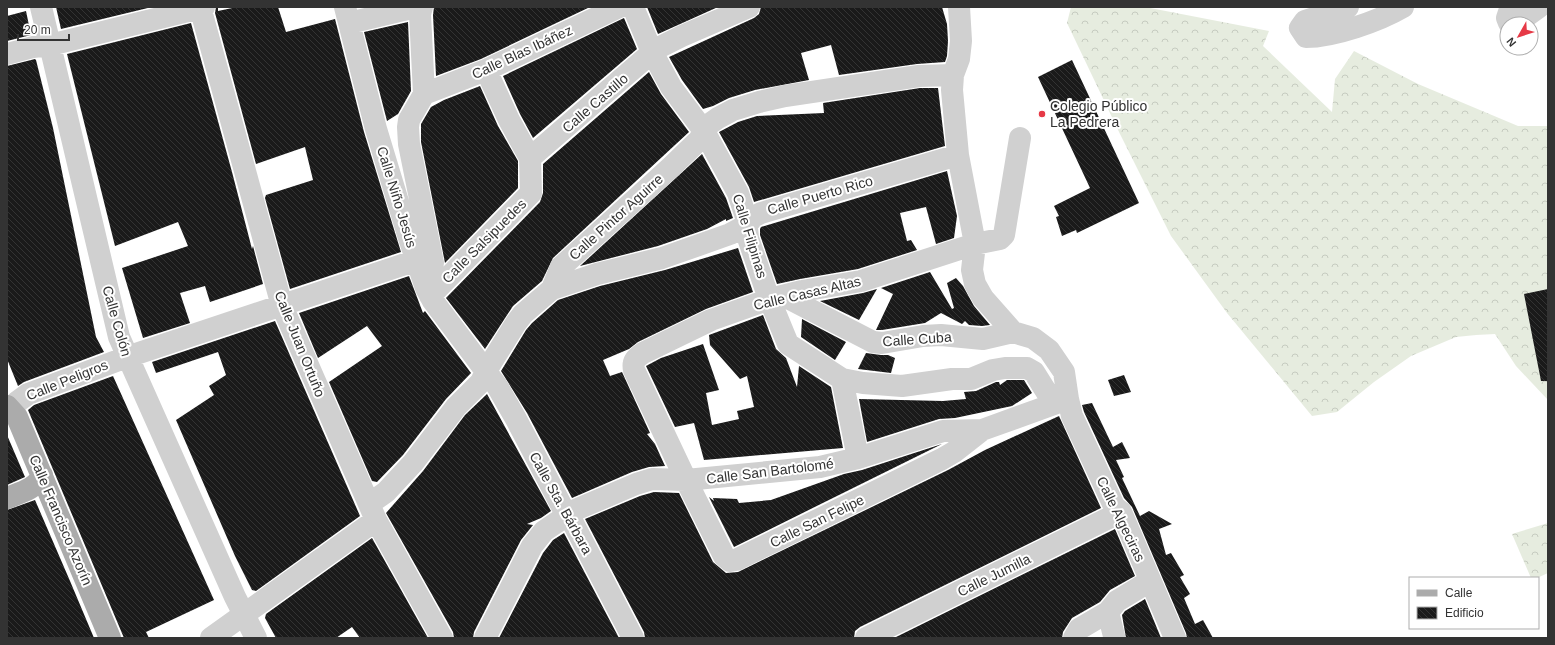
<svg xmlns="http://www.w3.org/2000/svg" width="1555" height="645" font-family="Arial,sans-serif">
<defs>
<pattern id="forest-crowns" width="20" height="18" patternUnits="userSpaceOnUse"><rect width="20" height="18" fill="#e6ecdf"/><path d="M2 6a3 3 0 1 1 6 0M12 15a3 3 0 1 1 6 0" fill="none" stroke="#c6cbc0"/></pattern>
<pattern id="building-back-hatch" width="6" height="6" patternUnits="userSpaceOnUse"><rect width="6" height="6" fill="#1a1a1a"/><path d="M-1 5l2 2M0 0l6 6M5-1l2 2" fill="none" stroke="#333"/></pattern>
</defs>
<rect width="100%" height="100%" fill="#fff"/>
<!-- forest -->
<path fill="url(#forest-crowns)" d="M 1071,7 L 1145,7 L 1269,31 L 1263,46 L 1332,112 L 1335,79 L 1354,51 L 1418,84 L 1518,126 L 1548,126 L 1548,400 L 1516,366 L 1495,334 L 1476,335 L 1456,337 L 1411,356 L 1374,382 L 1337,412 L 1312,416 L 1227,313 L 1171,236 L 1120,134 L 1067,23 Z
M 1548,523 L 1548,573 L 1537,578 L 1531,578 L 1512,534 Z"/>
<!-- building -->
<path fill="url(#building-back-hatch)" d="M 56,7 L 152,7 L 61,29 Z
M 216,7 L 218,7 L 218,11 L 237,7 L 278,7 L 286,32 L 335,19 L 364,132 L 401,252 L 290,289 L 265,198 L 266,195 L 313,180 L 305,147 L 256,164 L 215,13 Z
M 434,7 L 590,7 L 481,59 L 436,76 L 433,15 Z
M 647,7 L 718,7 L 658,34 Z
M 761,7 L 942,7 L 947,24 L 948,41 L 947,56 L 945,62 L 917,64 L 839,75 L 831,45 L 801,53 L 809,80 L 755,90 L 729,98 L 713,106 L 703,109 L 682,80 L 669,57 L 754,18 L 759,14 Z
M 26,11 L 31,35 L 7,41 L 7,16 Z
M 624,18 L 637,49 L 533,138 L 520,114 L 503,76 Z
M 408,22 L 411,91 L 398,114 L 387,121 L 364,32 Z
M 191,23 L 232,172 L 252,249 L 253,246 L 263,284 L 210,302 L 205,286 L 180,293 L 190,323 L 143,338 L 122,268 L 188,246 L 178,222 L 115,246 L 67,54 Z
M 35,59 L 36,60 L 53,128 L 96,337 L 104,352 L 24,382 L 18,386 L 7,359 L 7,66 Z
M 1072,60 L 1139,203 L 1077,233 L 1076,230 L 1062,236 L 1056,217 L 1059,216 L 1054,206 L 1090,188 L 1038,77 Z
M 649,72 L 661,94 L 689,132 L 553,258 L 542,281 L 513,306 L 485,349 L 446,298 L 540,202 L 543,193 L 543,164 Z
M 480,86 L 498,126 L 518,161 L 518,188 L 445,263 L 421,142 L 421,124 L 431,107 L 444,100 Z
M 920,88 L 938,88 L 945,146 L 754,202 L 749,187 L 719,132 L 738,122 L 757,116 L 824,113 L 823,103 Z
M 702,154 L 726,198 L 733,218 L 726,221 L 726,219 L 707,229 L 658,246 L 580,266 Z
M 947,171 L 957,216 L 954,238 L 936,244 L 926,207 L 900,213 L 907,241 L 911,240 L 917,250 L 858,269 L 800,279 L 777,284 L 760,235 L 760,229 L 761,227 Z
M 738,248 L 753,292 L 706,309 L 638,342 L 629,349 L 603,360 L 610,376 L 622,372 L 650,433 L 647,434 L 655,444 L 665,466 L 649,467 L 632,472 L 572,498 L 527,413 L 501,371 L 526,330 L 532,323 L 558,300 L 600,286 L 665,270 Z
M 930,272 L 952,309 L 954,308 L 947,283 L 956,278 L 963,286 L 974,306 L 990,325 L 982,326 L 969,325 L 965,321 L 962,324 L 941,313 L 925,323 L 882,330 L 876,330 L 893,294 L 881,288 Z
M 409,276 L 423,313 L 425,311 L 471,373 L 446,399 L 403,455 L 377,482 L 372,481 L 329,382 L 382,346 L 367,326 L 318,358 L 299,313 Z
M 877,289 L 859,320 L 820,301 L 863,293 Z
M 1548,289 L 1548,381 L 1541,381 L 1524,294 Z
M 763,315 L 776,349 L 786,358 L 797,387 L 799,366 L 831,387 L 843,448 L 704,460 L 694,423 L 675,427 L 646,366 L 661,358 L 703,344 L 719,390 L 706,393 L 712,425 L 739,419 L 737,411 L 754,407 L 747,376 L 740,379 L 710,345 L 709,335 Z
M 802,319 L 846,342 L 835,360 L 801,337 Z
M 275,321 L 360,516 L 256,591 L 252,590 L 235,556 L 176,420 L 214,395 L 209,386 L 226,375 L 218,352 L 156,373 L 152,362 Z
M 866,353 L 881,355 L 888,355 L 895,358 L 891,373 L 858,369 Z
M 1124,375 L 1131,392 L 1114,396 L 1108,380 Z
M 113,376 L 214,600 L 146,632 L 149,638 L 124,638 L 28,410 L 34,405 Z
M 1007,380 L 1024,380 L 1032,393 L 1012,406 L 955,418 L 939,419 L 867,442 L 859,399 L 943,401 L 966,399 L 964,392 L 976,391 L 996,382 L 999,382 L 1000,385 Z
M 487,394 L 551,511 L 541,518 L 527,524 L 533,525 L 521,540 L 474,632 L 473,638 L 454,638 L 453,632 L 386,513 L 423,471 L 465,415 Z
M 1092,403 L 1113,447 L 1122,442 L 1130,458 L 1116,460 L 1124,477 L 1122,478 L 1140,516 L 1149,511 L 1172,524 L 1159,529 L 1166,555 L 1171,553 L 1184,575 L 1180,577 L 1190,594 L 1184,598 L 1195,624 L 1203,620 L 1213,638 L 1187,638 L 1186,633 L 1132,507 L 1124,498 L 1084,412 L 1082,405 Z
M 1059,416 L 1101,508 L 860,627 L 855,631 L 854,638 L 645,638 L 644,632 L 585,519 L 640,496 L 654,492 L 679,493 L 713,562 L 726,573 L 738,572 L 948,470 L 985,450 Z
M 7,435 L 25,477 L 7,485 Z
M 942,444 L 734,547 L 709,497 L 714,501 L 713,498 L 737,499 L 739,503 L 771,500 L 844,474 L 862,470 Z
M 35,500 L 70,581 L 94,638 L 7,638 L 7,510 Z
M 1115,529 L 1135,576 L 1110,590 L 1100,602 L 1072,618 L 1063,632 L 1062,638 L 894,638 Z
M 564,533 L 619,638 L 499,638 L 543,553 L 553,540 Z
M 372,538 L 428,638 L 360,638 L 352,627 L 336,638 L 276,638 L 265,618 L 266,614 Z
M 1145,599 L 1161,638 L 1126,638 L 1122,615 L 1125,611 Z"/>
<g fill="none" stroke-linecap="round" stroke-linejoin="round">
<!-- minor -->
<path stroke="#d0d0d0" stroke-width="22" d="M 41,7 L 119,337 L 235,597 L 256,638
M 200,7 L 282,306 L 376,520 L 442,638
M 345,7 L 376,129 L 409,238 L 426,288 L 433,301 L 497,386 L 516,419 L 567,516 L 574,525 L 633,638
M 422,7 L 420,14 L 424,94 L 409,120 L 408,127 L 409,144 L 433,263 L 424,279
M 633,7 L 652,52 L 671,87 L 704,131 L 738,193 L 746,217 L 748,238 L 767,293 L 788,344 L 842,379 L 863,383 L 902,386 L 952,379 L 971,379 L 993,370 L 1005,368 L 1027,368 L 1034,372 L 1054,404
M 1348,7 L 1305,21 L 1300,28 L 1306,37 C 1334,37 1379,21 1403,7
M 1514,7 L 1509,12 L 1507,18 L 1509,23 L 1517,23 L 1539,7
M 349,23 L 416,7
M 7,54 L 33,47 L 50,45 L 204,7
M 424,94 L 486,70 L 619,7
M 530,158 L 656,49 L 682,36 L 749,7
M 552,289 L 597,274 L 662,258 L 730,234 L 747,225 L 753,217 L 761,213 L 958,155
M 430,296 L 531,193 L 530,158 L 509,120 L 486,70
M 784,296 L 873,342 L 882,343 L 923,336 L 941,335 L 983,339 L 1013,332
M 842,379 L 858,458
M 1068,399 L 1072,416 L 1114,506 L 1121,512 L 1175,638
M 12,409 L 17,402 L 28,394 L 127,357 L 417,260
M 982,430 L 954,452 L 942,459 L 736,560 L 730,561 L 724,556 L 686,480 L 634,370 C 632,361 636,358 643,353 L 711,320 L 770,299 L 802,291 L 861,281 L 975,244 L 1000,239 L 1004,235 L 1020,138
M 369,504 L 386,492 L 399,478 L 413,463 L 456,407 L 481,382 L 486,371 L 516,323 L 523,314 L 552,289 L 561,267 L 670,168 L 699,140 L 708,125 L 718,118 L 733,110 L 759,102 L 785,96 L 919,76 L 953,75
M 1108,612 L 1114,636 L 1114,638
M 211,638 L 376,520
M 485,638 L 532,546 L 544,531 L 575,510 L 636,484 L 652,479 L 686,480 L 820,467 L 858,458 L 943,431 L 982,430 L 1068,399 L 1064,372 L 1049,350 L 1033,338 L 1013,332 L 983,298 L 975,284 L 972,270 L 975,244 L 958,155 L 952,90 L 953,75 L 959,59 L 961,41 L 959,7
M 866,638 L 1121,512
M 1074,638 L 1079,629 L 1108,612 L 1117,601 L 1150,581"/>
<!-- major -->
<path stroke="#ababab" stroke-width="22" d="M 7,406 L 17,417 L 110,638
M 7,498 C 19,493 37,489 42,475"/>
</g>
<!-- markers -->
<circle fill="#e63946" stroke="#fff" stroke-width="1.5" cx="1042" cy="114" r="4"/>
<g text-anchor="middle" stroke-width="4" stroke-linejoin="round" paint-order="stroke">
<!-- street labels -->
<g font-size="14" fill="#333" stroke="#fff">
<text transform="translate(522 52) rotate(-25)" y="5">Calle Blas Ibáñez</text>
<text transform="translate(595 103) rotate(-41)" y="5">Calle Castillo</text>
<text transform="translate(820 195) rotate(-16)" y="5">Calle Puerto Rico</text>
<text transform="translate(397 197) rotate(73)" y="5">Calle Niño Jesús</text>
<text transform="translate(616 217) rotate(-42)" y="5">Calle Pintor Aguirre</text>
<text transform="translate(750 236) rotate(73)" y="5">Calle Filipinas</text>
<text transform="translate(484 241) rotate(-45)" y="5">Calle Salsipuedes</text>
<text transform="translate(807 293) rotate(-13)" y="5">Calle Casas Altas</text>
<text transform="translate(117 321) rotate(74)" y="5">Calle Colón</text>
<text transform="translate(917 339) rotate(-4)" y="5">Calle Cuba</text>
<text transform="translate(300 344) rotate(68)" y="5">Calle Juan Ortuño</text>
<text transform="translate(67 380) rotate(-22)" y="5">Calle Peligros</text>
<text transform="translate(770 471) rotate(-7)" y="5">Calle San Bartolomé</text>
<text transform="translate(561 503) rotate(61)" y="5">Calle Sta. Bárbara</text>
<text transform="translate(1121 519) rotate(64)" y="5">Calle Algeciras</text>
<text transform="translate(61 520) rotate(67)" y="5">Calle Francisco Azorín</text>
<text transform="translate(817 521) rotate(-26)" y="5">Calle San Felipe</text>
<text transform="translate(994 575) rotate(-26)" y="5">Calle Jumilla</text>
</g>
<!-- poi labels -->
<g font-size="14" fill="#333" stroke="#fff" text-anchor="start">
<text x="1050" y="111">Colegio Público<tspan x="1050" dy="16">La Pedrera</tspan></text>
</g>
</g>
<!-- border -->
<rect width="1555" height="645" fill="none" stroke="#333333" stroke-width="16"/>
<!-- legend -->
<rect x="1409" y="577" width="130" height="52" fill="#ffffff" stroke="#adadad"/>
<rect x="1417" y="590" width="20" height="6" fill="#ababab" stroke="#adadad"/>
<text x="1445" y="597" font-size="12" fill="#333333">Calle</text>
<rect x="1417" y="607" width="20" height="12" fill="url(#building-back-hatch)" stroke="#adadad"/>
<text x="1445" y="617" font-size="12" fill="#333333">Edificio</text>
<!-- north arrow -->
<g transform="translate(1519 36) rotate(231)"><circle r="19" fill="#ffffff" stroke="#adadad"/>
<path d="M0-3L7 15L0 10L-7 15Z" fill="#e63946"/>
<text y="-6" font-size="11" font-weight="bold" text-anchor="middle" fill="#333333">N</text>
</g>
<!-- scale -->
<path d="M18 34v6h51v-6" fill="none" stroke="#333333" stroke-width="2"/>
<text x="24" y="34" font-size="12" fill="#333333" stroke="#ffffff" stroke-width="3" paint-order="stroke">20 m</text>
</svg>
